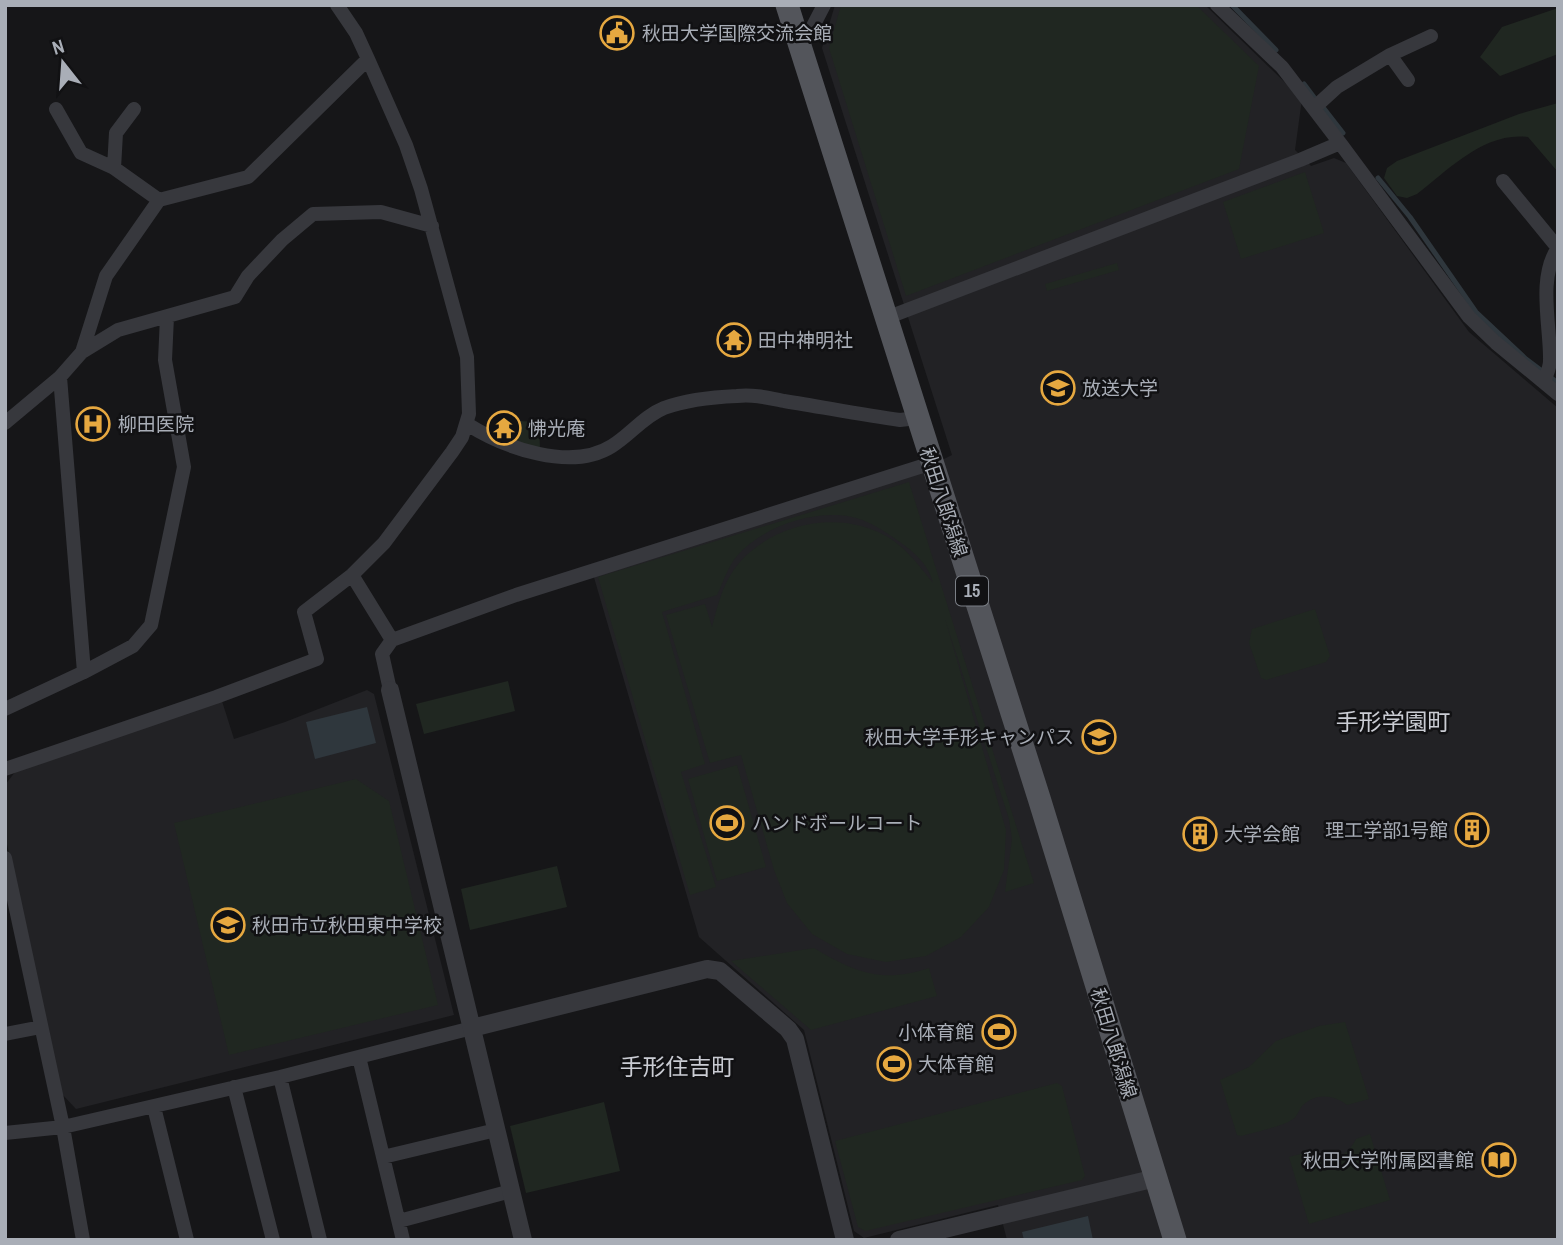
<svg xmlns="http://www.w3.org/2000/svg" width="1563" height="1245" font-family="'Archivo Narrow','Noto Sans JP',sans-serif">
  <rect width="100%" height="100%" fill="#161618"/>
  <path fill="#222225" d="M835,5H1205L1302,99L1295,150L1311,166L1334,158L1346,163L1469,332L1558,408V1240H1007L998,1205L864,1238L854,1231L804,1030L699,937L593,574L910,476L952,455L822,48Z
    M367,690L374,694L454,1015L76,1109L61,1093L5,835V785L15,772L222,701L234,739L285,722Z"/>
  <path fill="#202721" d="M841,5H1196L1259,66L1239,169L906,296L829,48Z
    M1558,8V54L1500,76L1480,57L1502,27Z
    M1558,103V172L1528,137C1485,131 1448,170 1417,194L1407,198L1397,196L1384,178L1387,168L1397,161L1519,114Z
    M1305,172L1324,233L1241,259L1223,202Z
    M1117,263L1119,270L1047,291L1045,284Z
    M519,421L539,422L540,448L517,443Z
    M909,482L1034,883L1005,892L1012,839L1009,819L945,619L1006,830L1004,870L989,907L961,937L926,956L886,962L847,954L812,934L787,903L774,870L741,755L710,763L666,615L705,604L712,627C718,604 723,582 739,563C772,525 832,511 878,532C903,543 917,563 933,583C929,565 914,552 900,542C886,532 868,520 852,517C814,509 762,527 737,556C728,566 723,583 717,595L662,612L705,764L681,772L716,887L690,895L598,577Z
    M1315,609L1330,656L1326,662L1266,680L1261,678L1249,643L1252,629Z
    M508,681L515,711L424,734L416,704Z
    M737,765L766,867L717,881L688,779Z
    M356,779L389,801L438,1005L229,1055L174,823Z
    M557,866L567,907L470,930L461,889Z
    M814,948C854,972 882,984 929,968L937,996L811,1030L731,961Z
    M1345,1022L1369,1099L1347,1105C1333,1094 1315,1093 1302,1106C1299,1110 1297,1117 1293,1119C1284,1126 1253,1133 1241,1136L1237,1135L1220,1080L1249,1067L1276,1041L1319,1026Z
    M1057,1083L1062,1086L1085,1176L1082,1180L865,1231L858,1227L835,1141Z
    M604,1102L620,1171L526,1193L510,1126Z
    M1370,1134L1390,1200L1309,1224L1289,1157L1304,1153C1324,1165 1345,1161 1356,1139Z"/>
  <path fill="#2f373d" d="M367,707L376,743L315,759L306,722Z
    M1088,1216L1093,1240H1024L1022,1232Z"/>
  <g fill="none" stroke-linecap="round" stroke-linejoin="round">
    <path stroke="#2f373d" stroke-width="5" d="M1232,5L1276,50
      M1304,84L1316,100
      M1322,106L1343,133
      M1378,178L1410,217L1476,312L1526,359L1558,383"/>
    <path stroke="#37383d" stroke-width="14" d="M1217,5L1282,67L1340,143
      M798,42L811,30L824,5
      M1390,55L1431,36
      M1314,108L1337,87L1390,55L1408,80
      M56,109L81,153L114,168
      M134,109L116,133L114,168L159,200
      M1503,181L1558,248C1537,278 1551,328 1550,361C1550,368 1546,375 1544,382
      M886,318L1300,160L1340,143L1469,317L1496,343L1558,394
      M82,352L118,330L235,297L248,276L282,240L313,214L381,212L432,226
      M5,423L60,377L82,352L106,276L159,200L248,177L368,59
      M467,424C505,448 571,472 612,446C630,435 644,416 664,408C686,400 714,397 737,396C753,394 769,398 784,401C823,407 861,415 900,420L917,418
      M352,575L392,640
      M84,672L133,646L151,625L184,467L165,360L167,317
      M390,690L382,654L392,640L516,595L932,463
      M5,709L84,672L60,377
      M5,769L216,697L317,659L304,612L352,575L384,543L452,452L462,437L469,414L467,357L421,189L406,145L368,59L356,33L337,5
      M5,858L63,1127L83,1240
      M5,1034L41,1027
      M359,1057L403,1240
      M280,1077L320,1240
      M234,1087L273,1240
      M154,1107L187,1240
      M5,1133L63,1127L280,1077L472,1028
      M383,1157L496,1130
      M399,1221L511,1191"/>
    <path stroke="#37383d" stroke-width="18" d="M390,690L523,1240
      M472,1028L707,969L720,971L788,1029L795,1039L845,1240
      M899,1240L1156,1178"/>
    <path stroke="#53555b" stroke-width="23" d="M787,5L1039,798L1175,1240"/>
  </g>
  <defs>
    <symbol id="civic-ring" viewBox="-11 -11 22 22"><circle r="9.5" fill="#111113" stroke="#e6a840" stroke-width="1.5"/><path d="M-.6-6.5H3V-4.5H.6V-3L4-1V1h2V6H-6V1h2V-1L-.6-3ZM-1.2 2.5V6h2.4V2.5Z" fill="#e6a840"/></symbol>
    <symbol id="temple-ring" viewBox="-11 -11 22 22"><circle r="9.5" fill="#111113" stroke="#e6a840" stroke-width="1.5"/><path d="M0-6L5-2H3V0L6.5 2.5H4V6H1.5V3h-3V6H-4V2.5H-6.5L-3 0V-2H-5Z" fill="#e6a840"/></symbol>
    <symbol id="school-ring" viewBox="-11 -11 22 22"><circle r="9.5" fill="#111113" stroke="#e6a840" stroke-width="1.5"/><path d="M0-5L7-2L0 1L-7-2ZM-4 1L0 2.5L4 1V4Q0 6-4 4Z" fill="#e6a840"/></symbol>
    <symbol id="hospital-ring" viewBox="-11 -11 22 22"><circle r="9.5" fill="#111113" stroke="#e6a840" stroke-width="1.5"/><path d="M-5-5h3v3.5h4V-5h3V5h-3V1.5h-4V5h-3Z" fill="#e6a840"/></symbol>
    <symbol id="university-ring" viewBox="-11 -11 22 22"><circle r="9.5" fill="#111113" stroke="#e6a840" stroke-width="1.5"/><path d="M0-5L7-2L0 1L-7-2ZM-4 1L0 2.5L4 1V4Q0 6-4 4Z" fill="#e6a840"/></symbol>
    <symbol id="stadium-ring" viewBox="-11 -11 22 22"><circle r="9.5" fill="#111113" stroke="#e6a840" stroke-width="1.5"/><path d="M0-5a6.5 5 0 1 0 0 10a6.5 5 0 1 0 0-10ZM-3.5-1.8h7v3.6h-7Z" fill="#e6a840"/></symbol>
    <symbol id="building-ring" viewBox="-11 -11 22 22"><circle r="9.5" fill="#111113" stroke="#e6a840" stroke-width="1.5"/><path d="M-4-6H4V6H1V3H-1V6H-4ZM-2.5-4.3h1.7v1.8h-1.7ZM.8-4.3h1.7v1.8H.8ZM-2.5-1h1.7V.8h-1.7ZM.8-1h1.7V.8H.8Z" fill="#e6a840"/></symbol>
    <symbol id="library-ring" viewBox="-11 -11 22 22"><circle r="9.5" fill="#111113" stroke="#e6a840" stroke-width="1.5"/><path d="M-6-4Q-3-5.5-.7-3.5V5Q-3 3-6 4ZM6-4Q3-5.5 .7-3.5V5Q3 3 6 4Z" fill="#e6a840"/></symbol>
  </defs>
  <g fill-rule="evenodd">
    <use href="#civic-ring" x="598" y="14" width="38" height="38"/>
    <use href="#temple-ring" x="715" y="321" width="38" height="38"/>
    <use href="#school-ring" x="1039" y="369" width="38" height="38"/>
    <use href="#hospital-ring" x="74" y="405" width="38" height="38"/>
    <use href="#temple-ring" x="485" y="409" width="38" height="38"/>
    <use href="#university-ring" x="1080" y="718" width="38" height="38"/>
    <use href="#stadium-ring" x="708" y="804" width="38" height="38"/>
    <use href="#building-ring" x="1453" y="811" width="38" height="38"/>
    <use href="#building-ring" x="1181" y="815" width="38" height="38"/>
    <use href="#school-ring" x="209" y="906" width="38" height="38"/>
    <use href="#stadium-ring" x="980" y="1013" width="38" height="38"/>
    <use href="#stadium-ring" x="875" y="1045" width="38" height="38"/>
    <use href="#library-ring" x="1480" y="1141" width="38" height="38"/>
  </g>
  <g text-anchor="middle" stroke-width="5" stroke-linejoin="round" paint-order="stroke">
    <rect fill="#111113" stroke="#7b7f86" stroke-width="2" x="956" y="576.5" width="32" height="29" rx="5"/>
    <g font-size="18" font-weight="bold" fill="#a9aeb7">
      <text x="972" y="597">15</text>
    </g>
    <g font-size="19" fill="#a9aeb7" stroke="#111113" text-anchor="start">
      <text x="642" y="40">秋田大学国際交流会館</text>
      <text x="758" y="347">田中神明社</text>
      <text x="1082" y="395">放送大学</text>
      <text x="118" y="431">柳田医院</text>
      <text x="528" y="435">怫光庵</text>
      <text x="1074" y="744" text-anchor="end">秋田大学手形キャンパス</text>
      <text x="752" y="830">ハンドボールコート</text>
      <text x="1448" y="837" text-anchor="end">理工学部1号館</text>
      <text x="1224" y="841">大学会館</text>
      <text x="252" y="932">秋田市立秋田東中学校</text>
      <text x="974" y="1039" text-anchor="end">小体育館</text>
      <text x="918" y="1071">大体育館</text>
      <text x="1474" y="1167" text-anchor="end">秋田大学附属図書館</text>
    </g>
    <g font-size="19" fill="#a9aeb7" stroke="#111113">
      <text transform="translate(944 502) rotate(72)" y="7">秋田八郎潟線</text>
      <text transform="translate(1114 1043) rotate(73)" y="7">秋田八郎潟線</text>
    </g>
    <g font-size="23" fill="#caccd3" stroke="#111113">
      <text x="1393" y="730">手形学園町</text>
      <text x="677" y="1075">手形住吉町</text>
    </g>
  </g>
  <rect width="1563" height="1245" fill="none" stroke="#a9aeb7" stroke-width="14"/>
  <g transform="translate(63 63) rotate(343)" stroke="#111113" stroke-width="5" paint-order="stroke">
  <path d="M0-5L12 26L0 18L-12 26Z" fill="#a9aeb7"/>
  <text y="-10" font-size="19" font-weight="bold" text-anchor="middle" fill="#a9aeb7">N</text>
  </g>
</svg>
